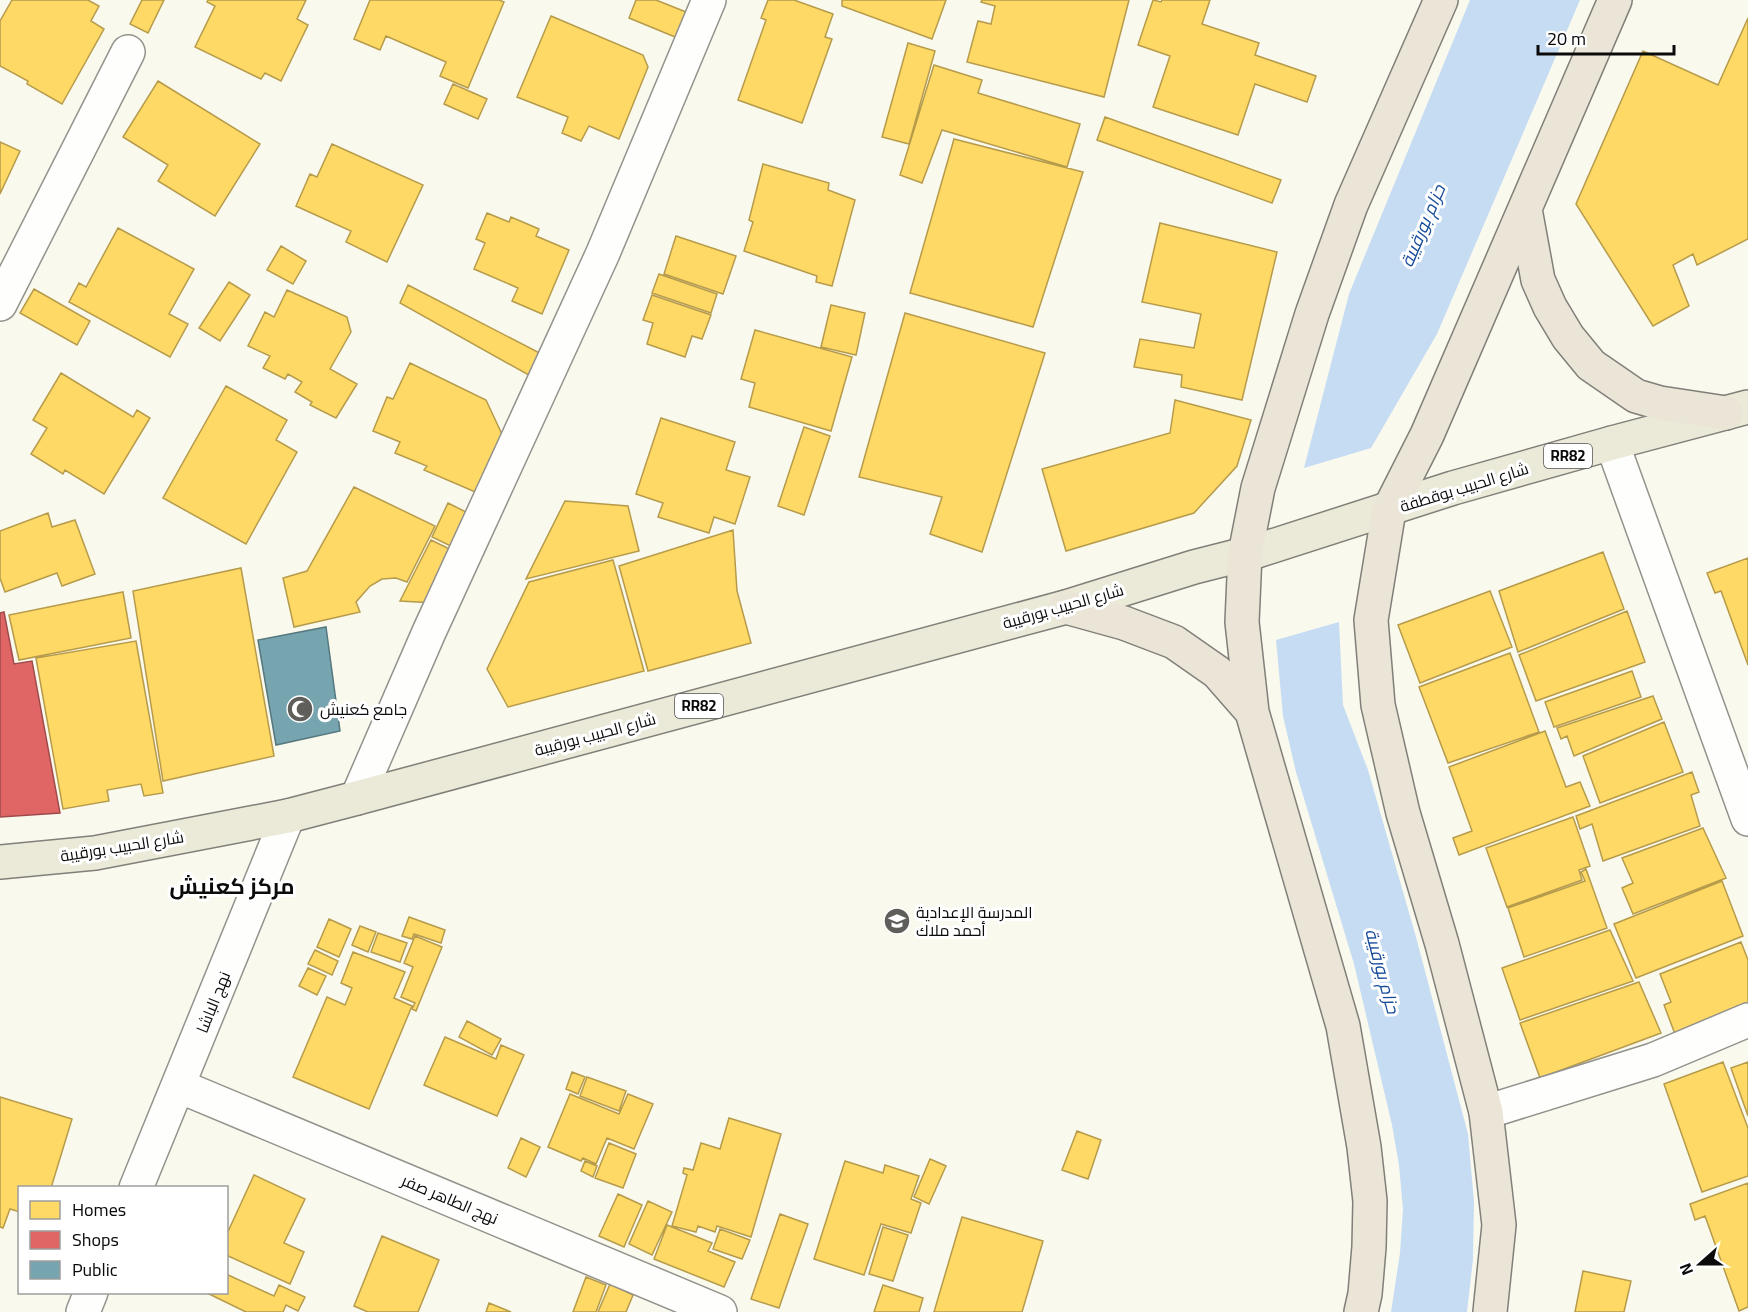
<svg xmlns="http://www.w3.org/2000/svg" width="1748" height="1312" font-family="Georgia,Cairo,serif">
  <rect width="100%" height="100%" fill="#faf9ed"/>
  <path fill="#c5dcf3" d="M1470,0H1580L1437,334L1371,448L1304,468L1349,294Z
    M1339,622L1343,705L1368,770L1416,937L1468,1134L1474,1202L1473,1259L1467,1312H1391L1400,1253L1403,1209L1399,1165L1392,1125L1354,964L1296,772L1283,716L1276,640Z"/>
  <path fill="#ffd966" stroke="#b69b4b" stroke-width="1.5" d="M12,0H88L99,6L91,21L104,29L62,104L27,84L28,81L0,66V21Z
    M142,0H164L148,33L130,24Z
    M208,0H306L297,19L308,25L281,81L265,73L261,79L195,47L215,6L207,2Z
    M370,0H499L504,2L468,88L440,76L446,62L386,36L380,50L354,39Z
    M636,0H656L691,14L680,39L629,18Z
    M768,0H794L833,14L825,37L832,39L802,123L738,100L766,20L761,18Z
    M842,0H946L932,39L842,6Z
    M982,0H1129L1104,97L967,62L978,21L991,24L995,6L981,2Z
    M1153,0L1161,2L1162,0H1210L1202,24L1259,43L1255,55L1316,76L1307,102L1255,84L1238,135L1153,107L1170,56L1138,45Z
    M551,16L643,55L648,67L619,139L589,126L581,141L562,133L568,117L517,97Z
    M1748,18V239L1697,265L1693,254L1673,265L1689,306L1653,326L1576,204L1643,51L1718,85Z
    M908,43L935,51L909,144L882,137Z
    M934,65L982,80L978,93L1080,124L1067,167L942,130L922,183L900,175Z
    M158,81L260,144L215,216L158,181L168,165L123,137Z
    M453,84L487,99L478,119L444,104Z
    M1105,117L1281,180L1272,203L1097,140Z
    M954,139L1083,172L1033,327L910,293Z
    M0,142L20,151L0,194Z
    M332,144L423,185L387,262L346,242L351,231L296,206L310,174L317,177Z
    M763,164L829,183L828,190L855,200L832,286L816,282L817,276L744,251L753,222L749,220Z
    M487,213L509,222L511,217L539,229L536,236L569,250L542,314L512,301L518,288L474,269L485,243L476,239Z
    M1160,223L1277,252L1242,400L1181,387L1182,375L1134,367L1140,339L1194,348L1201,314L1142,302Z
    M118,228L194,269L169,314L188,324L170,357L69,302L79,283L86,287Z
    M676,236L736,256L723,294L664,274Z
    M281,246L306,261L293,284L267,270Z
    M659,274L717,294L711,313L652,293Z
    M229,282L250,295L220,341L199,328Z
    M408,285L555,361L543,383L400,303Z
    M34,289L90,321L77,345L20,313Z
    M287,290L347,317L351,332L330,369L357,384L336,418L310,405L312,402L295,392L302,382L288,374L285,379L263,368L270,356L248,346L265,312L274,317Z
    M652,295L711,315L702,339L692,336L685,357L647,344L653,323L643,320Z
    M831,305L865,313L856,355L821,347Z
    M905,313L1045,353L982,552L930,534L942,497L859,477Z
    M755,330L852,357L831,431L749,407L755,383L741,379Z
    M410,363L486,400L507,445L480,494L424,470L427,466L395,453L400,442L373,431L387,397L393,399Z
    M61,373L133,417L137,410L150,418L104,494L65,470L63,474L31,454L47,428L33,420Z
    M226,386L287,420L276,440L297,452L246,544L163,498Z
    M1175,400L1251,420L1237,466L1194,513L1066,551L1042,469L1170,433Z
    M661,418L735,442L726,470L750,477L735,524L714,517L709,533L658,517L663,503L636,494Z
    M804,427L830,436L804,515L778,506Z
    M354,487L435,526L407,582L396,578L382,579L370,586L356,602L360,612L294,627L283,578L307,571Z
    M565,501L628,506L639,551L526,579Z
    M448,503L480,519L463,552L432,537Z
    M48,513L52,527L75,520L95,574L62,586L57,573L5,592L0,578V531Z
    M733,530L737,591L751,643L648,671L619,566Z
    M431,540L462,555L435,603L400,601Z
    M1603,552L1624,609L1518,652L1499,591Z
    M1748,558V665L1721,591L1715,593L1707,573Z
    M613,560L644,671L508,707L487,669L529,582Z
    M241,568L274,756L163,781L133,591Z
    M1490,591L1512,647L1420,683L1398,625Z
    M123,592L131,638L19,660L9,615Z
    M1627,611L1645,662L1536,701L1519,655Z
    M136,641L163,793L144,796L141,784L107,790L109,801L63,809L36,658Z
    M1510,653L1539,732L1448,763L1419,687Z
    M1632,671L1641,697L1554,727L1545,702Z
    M1653,696L1662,719L1574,756L1567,736L1561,739L1557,728Z
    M1664,722L1683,772L1600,803L1583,756Z
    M1545,731L1566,787L1580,782L1590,806L1459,855L1453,838L1472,831L1449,767Z
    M1692,772L1699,792L1691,795L1700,826L1603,861L1592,824L1580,829L1576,816Z
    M1573,817L1590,866L1579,870L1582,880L1507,907L1486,848Z
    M1703,828L1726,878L1633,914L1622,888L1633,883L1622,858Z
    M1586,869L1607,928L1524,957L1508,908L1585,881L1581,872Z
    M1722,881L1743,936L1636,978L1614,924Z
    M409,917L445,930L441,943L414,934L412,939L402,936Z
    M329,919L351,929L339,957L317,947Z
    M360,926L376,932L368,952L352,945Z
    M1610,930L1633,981L1520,1020L1502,968Z
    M378,933L407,943L400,962L371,952Z
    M415,936L442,947L416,1011L412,1009L415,1003L401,997L413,967L404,963Z
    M1741,942L1748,960V1005L1675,1034L1664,1005L1671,1002L1660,974Z
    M315,950L338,961L332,975L308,964Z
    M353,952L405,972L394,998L412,1006L369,1109L293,1077L327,997L345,1005L352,988L341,983Z
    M308,968L326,976L317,995L299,986Z
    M1639,982L1661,1033L1540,1078L1520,1023Z
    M467,1021L501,1039L492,1055L459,1037Z
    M445,1037L496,1059L501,1045L524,1055L497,1116L424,1085Z
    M1723,1062L1748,1128V1176L1702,1192L1664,1084Z
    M1748,1062V1116L1731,1068Z
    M572,1072L585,1077L578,1094L566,1089Z
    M587,1077L626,1091L619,1111L580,1096Z
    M570,1094L619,1114L628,1094L653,1104L634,1149L607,1138L596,1164L583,1158L581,1161L548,1147Z
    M0,1097L72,1119L51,1188H20V1212L10,1209L3,1228L0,1227Z
    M729,1118L781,1134L751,1237L717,1226L715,1232L698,1226L696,1232L672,1226L687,1175L683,1173L684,1168L693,1170L701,1143L720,1149Z
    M1077,1131L1101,1140L1088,1179L1062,1170Z
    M521,1138L540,1147L526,1177L508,1168Z
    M609,1143L636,1154L623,1188L595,1178Z
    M930,1159L946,1166L929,1204L914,1197Z
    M585,1161L597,1166L593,1177L581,1171Z
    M845,1161L883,1173L885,1165L919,1176L911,1199L921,1203L911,1233L881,1224L864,1275L814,1259Z
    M254,1175L305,1199L284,1243L304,1252L290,1284L226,1255V1236Z
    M1748,1183V1307L1739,1311L1705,1216L1695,1220L1690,1204Z
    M618,1194L642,1205L624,1247L599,1236Z
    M648,1201L672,1212L652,1255L629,1244Z
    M780,1214L808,1224L779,1308L751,1299Z
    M962,1217L1043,1241L1022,1312H934Z
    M667,1225L712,1243L708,1251L735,1262L724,1287L654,1259Z
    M883,1227L908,1235L893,1281L869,1274Z
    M720,1229L750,1240L742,1259L713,1249Z
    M382,1236L439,1260L418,1312H368L354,1306Z
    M1583,1271L1631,1281L1624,1312H1575Z
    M226,1274L274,1296L279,1285L305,1297L298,1311L286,1305L283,1312H246L205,1292H226Z
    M586,1277L606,1285L596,1312H573Z
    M610,1284L633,1295L626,1312H598Z
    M883,1285L923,1298L919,1312H874Z
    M489,1303L511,1312H486Z"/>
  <path fill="#e06666" stroke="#a04b4b" stroke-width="1.5" d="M4,612L14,664L32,661L60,813L0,817V613Z"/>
  <path fill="#76a5af" stroke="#56777e" stroke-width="1.5" d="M326,627L340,731L276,745L258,640Z"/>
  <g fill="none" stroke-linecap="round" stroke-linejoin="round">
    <defs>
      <path id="minor" d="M0,304L128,52
        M1612,443L1748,819
        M357,798L429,632L603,253L709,0
        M179,1086L720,1312
        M1486,1112L1653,1060L1748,1020
        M136,1188L288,816
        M83,1312L91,1292"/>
      <path id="primary" d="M0,862L95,853L288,816L357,798L1066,607L1194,567L1257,551L1453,488L1612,443L1748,407"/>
      <path id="trunk" d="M1525,209L1538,280L1550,307L1568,337L1591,365L1636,396L1660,403L1726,413
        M1066,607L1124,623L1174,642L1217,672L1252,712
        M1361,1312L1365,1294L1369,1247L1370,1201L1364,1147L1343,1026L1252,712L1242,622L1245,554L1258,488L1312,314L1351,205L1441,0
        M1490,1312L1499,1225L1486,1112L1442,944L1403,813L1378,705L1371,620L1389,510L1427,435L1615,0"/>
    </defs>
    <use href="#minor" stroke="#93928d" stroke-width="36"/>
    <use href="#primary" stroke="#807f7a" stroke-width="36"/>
    <use href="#trunk" stroke="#807f7a" stroke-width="36"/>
    <use href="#minor" stroke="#fefefc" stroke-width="33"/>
    <use href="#primary" stroke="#ebe9d7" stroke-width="33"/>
    <use href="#trunk" stroke="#eae5d6" stroke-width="33"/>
  </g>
  <defs>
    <symbol id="mosque-disc" viewBox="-11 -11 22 22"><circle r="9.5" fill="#5f5e5a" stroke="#fff"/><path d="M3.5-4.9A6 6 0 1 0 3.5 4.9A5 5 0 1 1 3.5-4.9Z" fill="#fff"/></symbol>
    <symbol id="school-disc" viewBox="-11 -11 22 22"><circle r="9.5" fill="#5f5e5a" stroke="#fff"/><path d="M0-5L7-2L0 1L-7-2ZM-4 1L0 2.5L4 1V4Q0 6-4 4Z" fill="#fff"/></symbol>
  </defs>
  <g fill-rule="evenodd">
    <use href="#mosque-disc" x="285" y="694" width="30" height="30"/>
    <use href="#school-disc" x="882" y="906" width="30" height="30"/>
  </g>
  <g text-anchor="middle" stroke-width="6" stroke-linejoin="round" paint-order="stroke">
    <g fill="#fff" stroke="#545454" stroke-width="1.5">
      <rect x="1544" y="444" width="48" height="24" rx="4.5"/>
      <rect x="675" y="694" width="48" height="24" rx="4.5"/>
    </g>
    <g font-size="15" font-weight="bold" fill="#0b0b0b">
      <text x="1568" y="461">RR82</text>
      <text x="699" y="711">RR82</text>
    </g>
    <g font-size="16" fill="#0b0b0b" stroke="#fff">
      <text transform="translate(1464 487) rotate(-17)" y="6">شارع الحبيب بوقطفة</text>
      <text transform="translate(1063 606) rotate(-16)" y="6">شارع الحبيب بورقيبة</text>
      <text transform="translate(595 734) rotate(-15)" y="6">شارع الحبيب بورقيبة</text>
      <text transform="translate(122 846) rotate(-9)" y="6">شارع الحبيب بورقيبة</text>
      <text transform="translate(213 1002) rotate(-68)" y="6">نهج الباشا</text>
      <text transform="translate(450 1199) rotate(23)" y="6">نهج الطاهر صفر</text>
    </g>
    <g font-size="16" fill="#0b0b0b" stroke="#fff" text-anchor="start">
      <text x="320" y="715">جامع كعنيش</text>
      <text x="916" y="918">المدرسة الإعدادية<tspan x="916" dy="18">أحمد ملاك</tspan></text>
    </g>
    <g font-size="18" font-style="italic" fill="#164b9a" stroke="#fff">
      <text transform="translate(1423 226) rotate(-67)" y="6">حزام بورقيبة</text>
      <text transform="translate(1382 971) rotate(75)" y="6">حزام بورقيبة</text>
    </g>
    <g font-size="22" font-weight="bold" fill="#0b0b0b" stroke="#fff">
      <text x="232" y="894">مركز كعنيش</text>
    </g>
  </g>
  <rect x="18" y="1186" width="210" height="108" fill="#ffffff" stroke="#9d9d9d" stroke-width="1.5"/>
  <rect x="30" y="1201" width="30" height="18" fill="#ffd966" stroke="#9d9d9d" stroke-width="1.5"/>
  <text x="72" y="1216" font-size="18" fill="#0b0b0b">Homes</text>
  <rect x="30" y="1231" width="30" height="18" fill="#e06666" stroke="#9d9d9d" stroke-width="1.5"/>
  <text x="72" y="1246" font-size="18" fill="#0b0b0b">Shops</text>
  <rect x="30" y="1261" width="30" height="18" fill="#76a5af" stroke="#9d9d9d" stroke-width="1.5"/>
  <text x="72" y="1276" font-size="18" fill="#0b0b0b">Public</text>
  <g transform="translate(1700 1264) rotate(249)" stroke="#ffffff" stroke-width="4.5" paint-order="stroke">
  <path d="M0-4.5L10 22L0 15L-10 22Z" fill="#0b0b0b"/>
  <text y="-9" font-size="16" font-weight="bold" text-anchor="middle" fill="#0b0b0b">N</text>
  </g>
  <path d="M1538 45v9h136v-9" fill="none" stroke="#0b0b0b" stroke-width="3"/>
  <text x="1547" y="45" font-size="18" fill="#0b0b0b" stroke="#ffffff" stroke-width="4.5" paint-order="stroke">20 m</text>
</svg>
